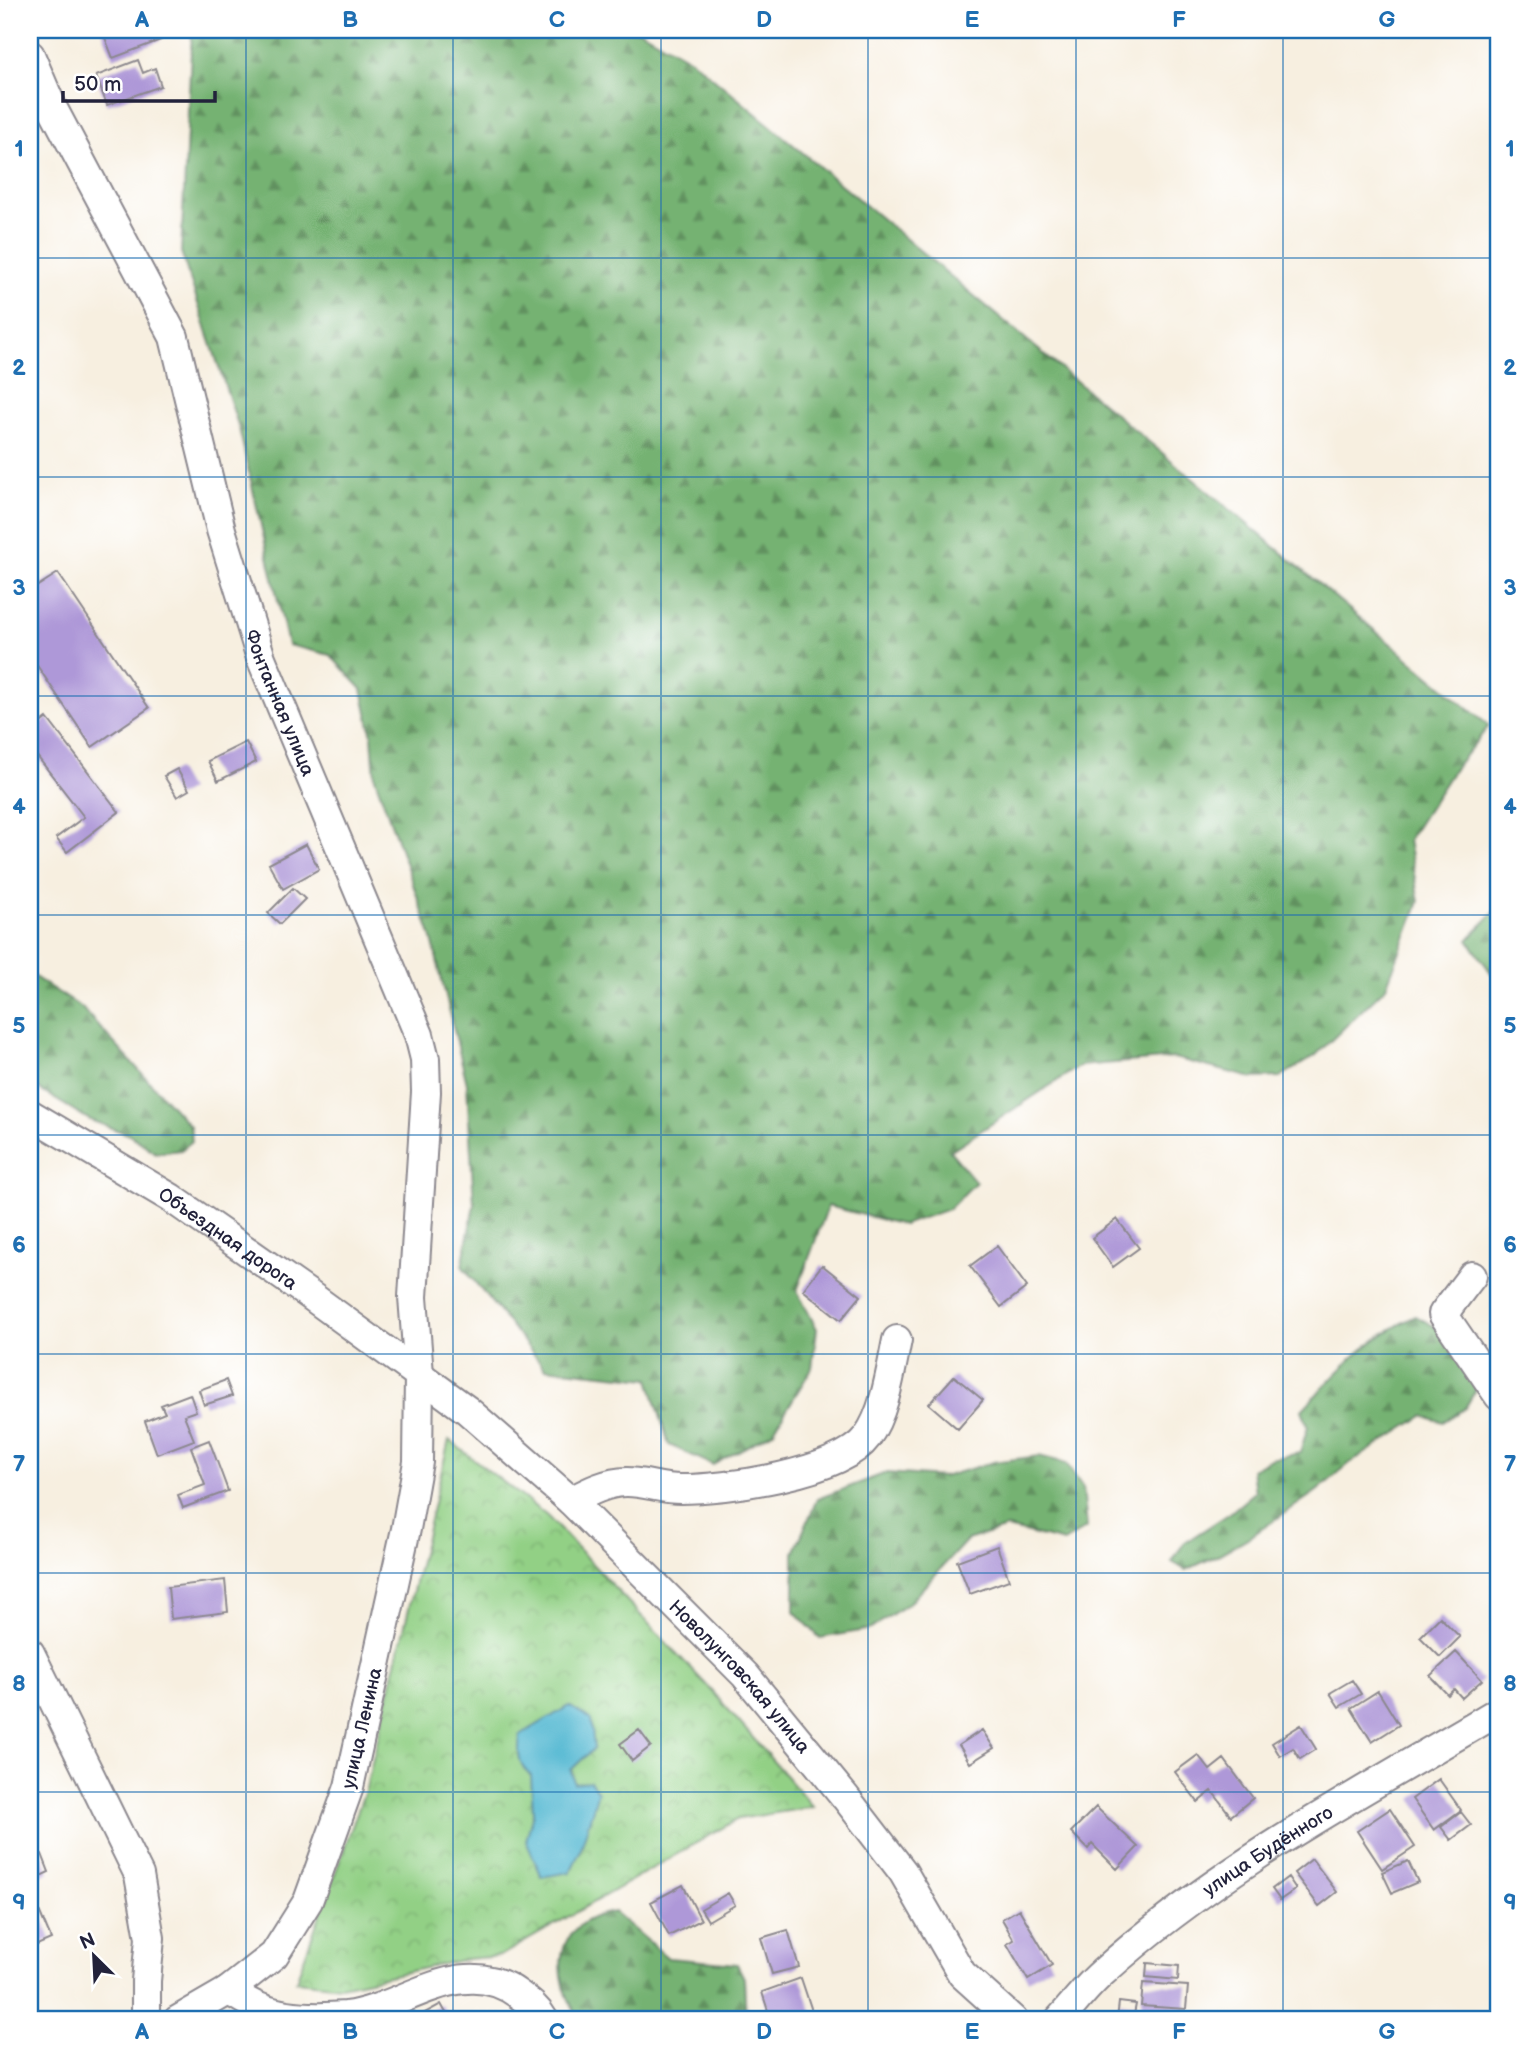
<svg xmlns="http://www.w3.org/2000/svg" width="1529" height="2050" font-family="'Balsamiq Sans',sans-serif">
  <defs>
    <pattern id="forest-firs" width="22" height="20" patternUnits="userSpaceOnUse" patternTransform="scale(1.75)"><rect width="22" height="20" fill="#75b272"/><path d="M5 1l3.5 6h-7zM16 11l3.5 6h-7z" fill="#60905f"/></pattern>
    <pattern id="park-crowns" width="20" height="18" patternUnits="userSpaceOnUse" patternTransform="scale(1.75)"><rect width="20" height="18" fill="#92d085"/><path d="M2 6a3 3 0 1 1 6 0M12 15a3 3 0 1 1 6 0" fill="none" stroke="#7eb274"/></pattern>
  </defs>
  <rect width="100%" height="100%" fill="#fff"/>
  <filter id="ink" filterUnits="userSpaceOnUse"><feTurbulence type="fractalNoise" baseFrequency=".0143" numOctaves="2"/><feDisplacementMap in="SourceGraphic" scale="14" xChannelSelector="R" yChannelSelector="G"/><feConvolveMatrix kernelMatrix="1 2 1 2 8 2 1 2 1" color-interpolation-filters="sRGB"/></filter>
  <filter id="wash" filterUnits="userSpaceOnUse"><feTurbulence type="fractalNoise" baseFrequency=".00686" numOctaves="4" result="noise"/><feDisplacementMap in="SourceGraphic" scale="28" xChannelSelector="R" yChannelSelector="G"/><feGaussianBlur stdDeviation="1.57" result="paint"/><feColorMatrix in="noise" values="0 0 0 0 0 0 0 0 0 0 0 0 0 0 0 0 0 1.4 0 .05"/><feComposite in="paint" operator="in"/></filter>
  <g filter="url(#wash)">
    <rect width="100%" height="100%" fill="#f7efe0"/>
    <path fill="url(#forest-firs)" stroke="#4c6a56" stroke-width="2" d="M192,30H639L693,61L1489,726L1454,769L1408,840L1419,902L1386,987L1315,1056L1280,1077L1252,1078L1174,1058L1080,1066L950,1151L976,1182L949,1209L903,1225L828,1206L797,1291L817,1329L812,1368L773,1432L713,1465L669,1445L649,1379L545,1368L462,1266L474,1205L467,1084L431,935L375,778L372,736L362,689L330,655L288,645L239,428L181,252Z
      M1499,906V984L1468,940Z
      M30,974L82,1008L190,1126L192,1141L181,1150L156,1153L130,1135L90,1120L30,1084Z
      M1416,1316L1439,1329L1472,1377L1476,1390L1465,1408L1443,1422L1423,1416L1350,1463L1317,1491L1253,1535L1216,1556L1186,1570L1172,1562L1184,1543L1230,1513L1255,1492L1252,1469L1271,1459L1300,1453L1308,1426L1302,1410C1338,1371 1367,1338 1416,1316Z
      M1039,1456L1066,1463L1083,1488L1087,1527L1064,1542L1007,1528L967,1540L911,1601L871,1629L820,1638L794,1611V1553L817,1499L886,1473L943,1477L993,1462Z
      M614,1912L668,1958L737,1964L744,1978L746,2020H580C550,1975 552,1921 614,1912Z"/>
    <path fill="url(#park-crowns)" stroke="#5a7960" stroke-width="2" d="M449,1440L547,1516L713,1692L813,1807L738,1819L500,1956L467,1959L341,1986L296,1981L366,1788Z"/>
    <path fill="#53b8d2" stroke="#3a6d86" stroke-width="2" d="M569,1706L591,1719L594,1748L571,1770L574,1783L590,1781L598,1792L580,1852L570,1872L542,1877L526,1841L533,1813L531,1776C517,1764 518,1752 520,1735Z"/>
    <g id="blocks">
      <path fill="#ae98d8" d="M102,30H157L161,40L113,58Z
        M138,60L143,73L155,68L161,86L107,105L96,76Z
        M58,573L149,708L92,747L30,655V591Z
        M47,718L119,812L67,852L56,838L84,817L30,747V731Z
        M246,742L256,762L218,781L208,761Z
        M177,769L189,790L177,797L164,776Z
        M306,844L319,869L283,889L269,864Z
        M293,888L305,899L280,924L268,913Z
        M1117,1219L1139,1248L1113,1267L1092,1238Z
        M997,1246L1027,1287L1001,1307L970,1266Z
        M822,1265L861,1296L841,1320L803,1290Z
        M954,1376L983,1400L958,1429L929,1404Z
        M226,1380L232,1396L204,1405L199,1390Z
        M190,1394L196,1411L184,1415L194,1440L157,1454L145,1421L165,1413L161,1405Z
        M209,1440L228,1491L183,1508L178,1495L205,1485L191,1447Z
        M997,1546L1009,1580L970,1594L957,1561Z
        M225,1580L228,1612L171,1619L168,1587Z
        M1440,1617L1460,1637L1440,1657L1420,1637Z
        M1456,1652L1482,1680L1462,1698L1454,1689L1448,1695L1430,1676Z
        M1352,1680L1361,1694L1339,1707L1330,1693Z
        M1378,1691L1399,1725L1372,1742L1351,1708Z
        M1301,1725L1316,1749L1300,1759L1293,1748L1280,1756L1272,1743Z
        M639,1730L651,1746L632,1761L620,1744Z
        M982,1730L994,1748L970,1763L959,1745Z
        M1198,1755L1210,1770L1224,1759L1253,1798L1231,1816L1212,1791L1198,1802L1175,1772Z
        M1439,1779L1461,1810L1434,1830L1412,1799Z
        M1096,1807L1138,1847L1117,1869L1092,1844L1088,1849L1071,1832Z
        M1390,1809L1415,1847L1382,1869L1357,1831Z
        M1461,1812L1471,1825L1451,1840L1441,1827Z
        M42,1854L49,1872L30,1881V1859Z
        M1312,1859L1337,1892L1319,1906L1294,1873Z
        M1408,1861L1418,1882L1392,1893L1382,1872Z
        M1288,1877L1296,1889L1280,1900L1272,1889Z
        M683,1885L701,1920L669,1936L651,1902Z
        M30,1889L51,1939L30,1948Z
        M728,1893L735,1905L708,1921L701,1909Z
        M1019,1909L1052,1965L1028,1980L1007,1944L1014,1940L1002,1919Z
        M788,1930L799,1967L772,1974L761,1938Z
        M1147,1963L1179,1966L1178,1980L1146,1977Z
        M801,1978L815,2020H771L762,1992Z
        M1143,1983L1188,1986L1186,2009L1141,2006Z
        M1119,2002L1136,2004L1133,2020H1117Z
        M441,2004L450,2020H412Z
        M1287,2014L1326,2019V2020H1286Z"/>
    </g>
  </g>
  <g filter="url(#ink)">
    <use href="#blocks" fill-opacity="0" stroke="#8c888e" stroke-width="2"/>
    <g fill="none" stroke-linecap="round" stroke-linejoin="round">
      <defs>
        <g id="minor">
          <path id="s1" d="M30,55L52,107L174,337L221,530L261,658L419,1035L425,1059L426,1092L413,1297L419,1374L418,1462L406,1529L349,1787L308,1901L274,1955L228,1991L178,2020"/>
          <path id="s2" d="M30,1114L171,1198L307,1293L467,1410L571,1501L745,1675L846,1798L903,1872L962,1974L1013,2020"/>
          <path d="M1472,1276L1443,1314L1499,1396"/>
          <path d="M571,1501C588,1492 607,1482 627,1482C644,1482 662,1489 680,1489C724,1489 840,1474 867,1437C885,1413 891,1369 897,1340"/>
          <path d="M30,1653L139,1875L150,1938L146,1981V2020"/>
          <path d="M228,1991C239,1996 250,2004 261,2008C285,2018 321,2018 346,2016C403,2009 462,1952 518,1994C529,2002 537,2008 544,2020"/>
          <path id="s3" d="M1059,2020C1073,2005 1086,1987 1102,1973C1220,1866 1363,1792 1499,1711"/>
        </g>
      </defs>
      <use href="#minor" stroke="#8c888e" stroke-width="32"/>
      <use href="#minor" stroke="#fff" stroke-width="28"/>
    </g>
  </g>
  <path fill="none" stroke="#1f6fb2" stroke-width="2" stroke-opacity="0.55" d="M246,30V2020M453,30V2020M661,30V2020M868,30V2020M1076,30V2020M1283,30V2020M30,258H1499M30,477H1499M30,696H1499M30,915H1499M30,1135H1499M30,1354H1499M30,1573H1499M30,1792H1499"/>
  <g text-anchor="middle" stroke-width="6" stroke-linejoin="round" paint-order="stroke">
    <g font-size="19" fill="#22223b" stroke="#fff">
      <text dy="7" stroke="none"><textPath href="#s1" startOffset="698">Фонтанная улица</textPath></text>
      <text dy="7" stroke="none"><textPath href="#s2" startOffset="234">Объездная дорога</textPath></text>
      <text dy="7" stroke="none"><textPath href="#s2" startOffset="910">Новолунговская улица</textPath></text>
      <text transform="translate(361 1728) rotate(-77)" y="7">улица Ленина</text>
      <text dy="7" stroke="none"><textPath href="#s3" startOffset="270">улица Будённого</textPath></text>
    </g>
  </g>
  <rect width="1529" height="2050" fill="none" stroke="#fff" stroke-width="77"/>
  <g transform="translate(94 1956) rotate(336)" stroke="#ffffff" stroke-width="5" paint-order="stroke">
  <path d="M0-5L12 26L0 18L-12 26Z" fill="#22223b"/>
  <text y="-10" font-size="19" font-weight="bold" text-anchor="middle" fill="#22223b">N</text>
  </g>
  <path d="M63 91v10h152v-10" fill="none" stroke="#22223b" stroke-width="3.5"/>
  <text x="74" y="91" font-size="21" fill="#22223b" stroke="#ffffff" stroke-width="5" paint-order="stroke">50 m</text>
  <rect x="38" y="38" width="1452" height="1973" fill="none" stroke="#1f6fb2" stroke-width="2.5"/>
  <g font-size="23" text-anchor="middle" font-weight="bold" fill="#1f6fb2">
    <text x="142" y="27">A</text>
    <text x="350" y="27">B</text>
    <text x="557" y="27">C</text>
    <text x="764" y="27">D</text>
    <text x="972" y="27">E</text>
    <text x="1179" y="27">F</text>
    <text x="1387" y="27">G</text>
    <text x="19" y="156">1</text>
    <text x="1510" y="156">1</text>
    <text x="19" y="375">2</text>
    <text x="1510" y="375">2</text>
    <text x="19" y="595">3</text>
    <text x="1510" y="595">3</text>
    <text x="19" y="814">4</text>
    <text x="1510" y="814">4</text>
    <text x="19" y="1033">5</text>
    <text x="1510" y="1033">5</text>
    <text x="19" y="1252">6</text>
    <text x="1510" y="1252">6</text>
    <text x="19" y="1471">7</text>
    <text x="1510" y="1471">7</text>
    <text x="19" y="1691">8</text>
    <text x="1510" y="1691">8</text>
    <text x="19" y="1910">9</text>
    <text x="1510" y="1910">9</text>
    <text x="142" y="2039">A</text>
    <text x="350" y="2039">B</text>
    <text x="557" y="2039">C</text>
    <text x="764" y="2039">D</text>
    <text x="972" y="2039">E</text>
    <text x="1179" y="2039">F</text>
    <text x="1387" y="2039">G</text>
  </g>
</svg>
